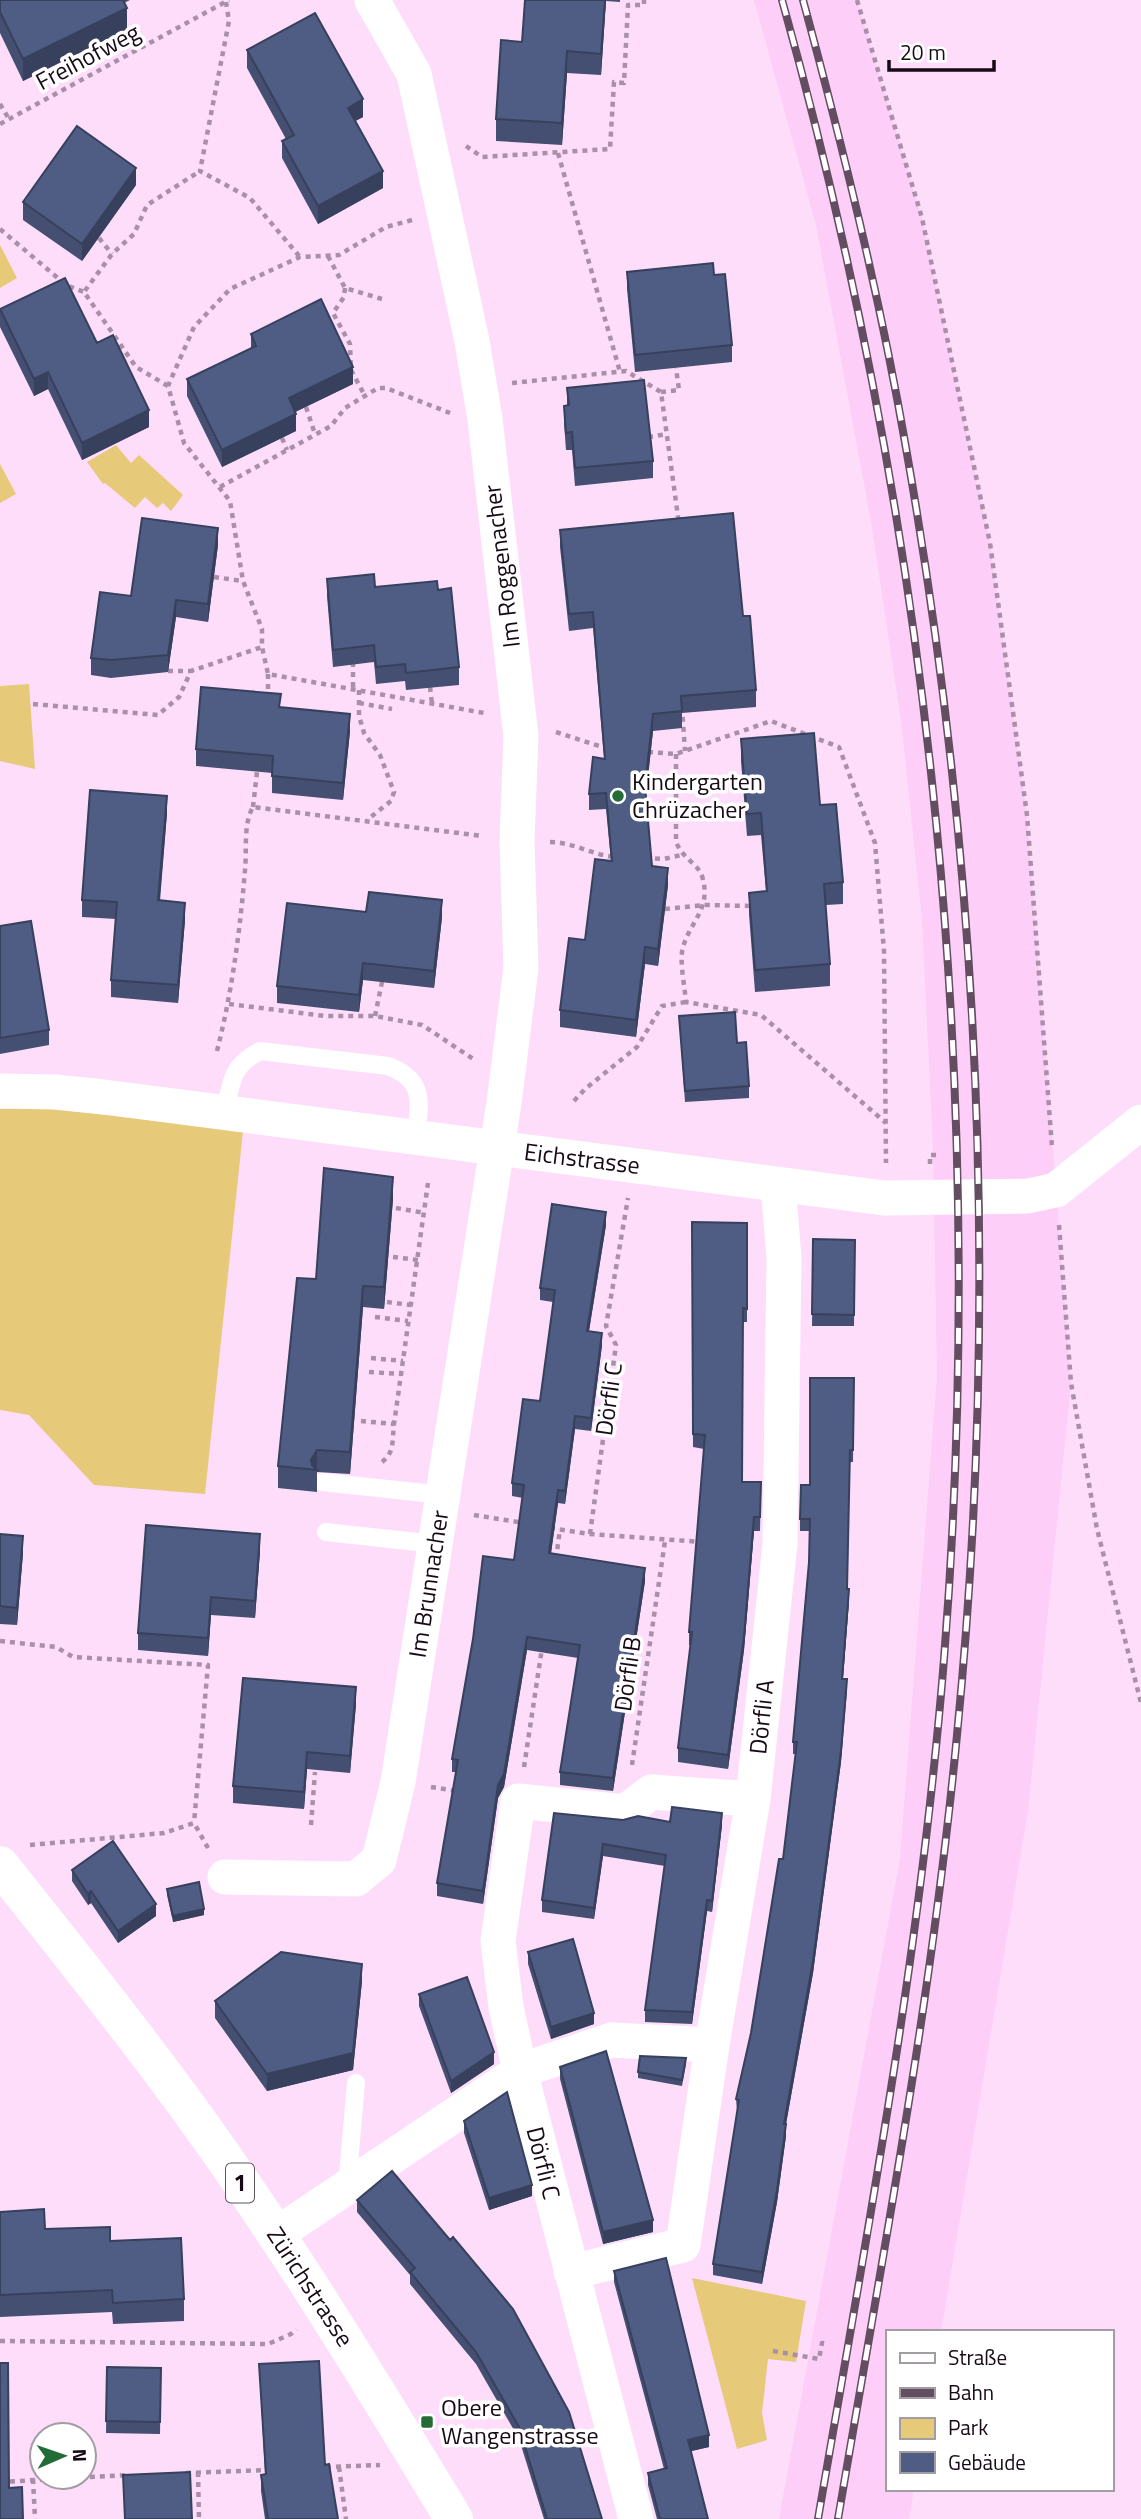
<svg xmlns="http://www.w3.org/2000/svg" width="1141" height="2519" font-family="'Titillium Web',sans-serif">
  <rect width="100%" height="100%" fill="#feddfb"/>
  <path fill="#fccef8" d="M754,0H857L922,218L990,543L1027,815L1071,1383L1028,1811L941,2332H887V2489H914L909,2519H779L900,1859L937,1376L933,1147L922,919L901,720L871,521L816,225Z"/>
  <path fill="#e7c97a" d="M0,245L17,278L0,288Z
    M116,445L131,463L139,455L183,495L171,511L163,503L157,508L145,497L135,508L105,483L103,484L87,462Z
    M0,464L16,494L0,503Z
    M29,684L35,769L0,761V686Z
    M38,1107L243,1131L205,1494L94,1485L29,1415L0,1410V1109Z
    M692,2278L806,2301L796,2362L768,2359L762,2413L767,2440L737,2449Z"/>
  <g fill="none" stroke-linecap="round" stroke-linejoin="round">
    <path stroke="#a98fa7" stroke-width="4.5" stroke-dasharray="5 5" stroke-linecap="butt" d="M857,0L922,218L990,543L1027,815L1052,1147
      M226,2L229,21L200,171L250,198L300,257
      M0,104L9,119
      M0,124L229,0
      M466,146L482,157L610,149L614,82L624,83L628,5H644V0
      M558,153L620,372
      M412,220L386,227L339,255L300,257L230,289L194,327L168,386L184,443L230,501L243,581L262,629V647L268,674L484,713
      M0,229L66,285L84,292
      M99,238L112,254
      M328,256L345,288L382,299
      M345,288L344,297L333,313L350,344L351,370L365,396
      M512,383L626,371L661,392L679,524
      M168,386L136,367L84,292L112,254L134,234L147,205L200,171
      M661,392L679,390L676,368
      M306,407L315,434
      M648,437L667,434
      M282,438L287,450
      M220,487L331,426L345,408L378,388H386L450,413
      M214,577L243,581
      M353,662V689
      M168,671H191
      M268,674V697
      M430,687L432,704
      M359,690V716L364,733L380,755L394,792L391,801L367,820
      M359,703L392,709
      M33,704L158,715L179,697L191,671L262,647
      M682,707L685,751
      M556,732L608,749
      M648,752L676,754L771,721L839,747L875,843L884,951L886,1163
      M676,754V842C683,859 698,864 702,876C712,908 691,920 683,947C679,960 685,988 686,1002L761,1015L886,1123
      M253,807L257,772
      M550,842C573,842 592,855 615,857
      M645,858L664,859L681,855
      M665,909L705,905L752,906
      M229,1004L325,1016H375L422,1025L475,1060
      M375,1016L382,982
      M217,1051C232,992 240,931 245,870C247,851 243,824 253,807L482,836
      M574,1101L585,1089L637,1047L662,1006L686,1002
      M930,1164V1155H938
      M396,1208L425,1213
      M1059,1225L1071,1383L1097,1529L1141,1703
      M393,1257L418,1260
      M387,1302L411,1305
      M375,1317L408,1321
      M371,1358L403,1361
      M369,1372L401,1374
      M361,1421L394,1424
      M382,1462C395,1452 392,1440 394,1424L428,1183
      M474,1515L524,1523
      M550,1528L590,1534L702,1542
      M590,1534L616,1345L606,1326L628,1198
      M556,1559L560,1529
      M0,1641L56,1647L73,1657L208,1665L194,1823
      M632,1765L665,1541
      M524,1767L542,1648
      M431,1787L457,1791
      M311,1825L315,1772
      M30,1845L164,1833L194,1823L208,1848
      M0,2341L268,2344L291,2334L296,2329
      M773,2351L819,2359L822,2343L826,2344
      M326,2467L380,2465
      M339,2467L346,2519
      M198,2472L199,2519
      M186,2473L268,2470
      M33,2479L35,2519
      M0,2482L128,2475"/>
    <path stroke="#fff" stroke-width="18" d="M225,1113C231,1082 231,1066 260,1051L388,1066C425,1080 420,1101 416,1136
      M322,1482L443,1495
      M326,1532L435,1544
      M347,2187L356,2083"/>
    <path stroke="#fff" stroke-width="35" d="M0,1091L55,1092L104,1097L884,1198L1028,1196L1056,1190L1141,1122
      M225,1877L356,1879L379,1860L398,1782L504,1103L521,968L517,841L521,736L485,419L472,341L414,74L372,0
      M277,2234L520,2071L611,2040L712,2045
      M571,2272L683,2245L712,2045L753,1799L780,1544L784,1258L778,1184
      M636,2519L520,2071L506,2007L498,1941L518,1801L625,1812L651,1792L753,1799"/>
    <path stroke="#fff" stroke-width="38" d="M0,1865C56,1936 113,2006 167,2079C272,2219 363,2369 454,2519"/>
    <defs>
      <path id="rail" d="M782,0C933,539 988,1101 944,1659C921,1948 867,2234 818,2519
        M803,0C843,148 880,297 906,448C981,873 999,1306 957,1735C932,1998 882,2259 838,2519"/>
    </defs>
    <use href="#rail" stroke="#624e60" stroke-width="8"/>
    <use href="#rail" stroke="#fff" stroke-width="5" stroke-dasharray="16" stroke-linecap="butt"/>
  </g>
  <path fill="#444f72" d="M0,0H130L124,3L127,29L23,81L0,33Z
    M525,0H620V2L606,1L601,75L567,73L562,145L496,141V119L522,42Z
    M247,50L363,117L355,121L383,188L318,224L282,158V141L286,139L247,68Z
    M136,185L82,261L23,220V202Z
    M627,272L714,275L732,345V362L635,372L627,289Z
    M0,309L97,343L149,427L82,460L48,389L34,396L0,327Z
    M251,334L353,384L295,412L296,431L222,467L187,396V379L251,348Z
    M567,388L653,461V478L575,486L572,450H566L564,423V406L567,405Z
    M560,530L743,616L756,690V707L682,713V728L653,731L646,796L652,866L668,885L658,966L645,964L636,1037L560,1027V1010L585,940L611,861L606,809L589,810V794L604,758L593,628L569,631L560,547Z
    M218,545L208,622L176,617L168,672L111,678L91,675V658L131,596Z
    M327,579L375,587L438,590L459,667V685L406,690L405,681L376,684L374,662L333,667L327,596Z
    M281,707L350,731L343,800L272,793V773L196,766V749Z
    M741,739L820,805L843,882V904L826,905L830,964V986L755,992L749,914V893L766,891L761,835L747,836L741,761Z
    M167,813L160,901L185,920L178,1003L111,997V980L116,919L82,917V900Z
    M366,912L442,917L434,988L363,980L359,1012L277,1003V986Z
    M0,926L49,1030V1045L0,1054Z
    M679,1016L737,1043L749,1086V1098L685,1102Z
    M393,1199L384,1309L363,1307L350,1474L317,1472V1492L278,1488V1466L316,1279Z
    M692,1222L747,1223V1322H743L742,1482H761L760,1531H754L744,1650L728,1769L678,1762V1748L691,1646L689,1645V1632L704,1449L693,1447Z
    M606,1225L589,1331L602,1345L591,1431L575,1429L565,1504L558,1503L551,1554L645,1581L613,1791L560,1785V1772L578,1658L527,1650L504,1787L498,1798L483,1904L437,1896V1883L456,1772H452V1759L514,1560L523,1498L512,1496V1483L540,1401L553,1302L540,1300V1288Z
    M813,1239L855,1240L854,1326H812Z
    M854,1378L853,1462H850L847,1589L849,1601L843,1679L847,1691L841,1762L813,1973L786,2124V2136L777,2202L762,2284L713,2275V2264L737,2111L736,2099L751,2033L783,1859L796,1754H793V1742L809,1562L810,1531H800V1519L810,1485Z
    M0,1534L23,1553L17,1625L0,1624Z
    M260,1551L255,1618L211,1615L208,1656L138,1650V1633Z
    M356,1704L350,1773L307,1769L304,1809L233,1803V1786Z
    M623,1820L722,1825L712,1912L707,1911L692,2024L645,2022V2010L665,1866L603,1856L594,1919L542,1912V1900Z
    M72,1870L156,1916L118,1943L91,1903L88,1905L72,1881Z
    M167,1889L204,1915L173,1922L167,1895Z
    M528,1952L594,2024L551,2039L528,1964Z
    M362,1981L353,2070L267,2091L215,2018V2001Z
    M419,1994L494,2064L451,2093L419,2006Z
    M686,2064L682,2086L638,2078V2072Z
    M560,2067L653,2232L603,2244L560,2079Z
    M464,2121L532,2196L489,2210L464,2133Z
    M392,2171L602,2519H544L519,2439L476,2364L410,2284V2275L357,2212V2200Z
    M0,2212L45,2229L110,2241L184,2299V2321L113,2324L112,2312L0,2317Z
    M614,2271L709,2447L690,2451L708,2519H657L648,2485V2473L664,2469L614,2282Z
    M259,2364L325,2465L338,2519H265L261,2491V2475L265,2474Z
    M107,2367L161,2368L160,2434L106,2433Z"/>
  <path fill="#37405c" d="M605,0H606L601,75V54Z
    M127,8V29L23,81V59Z
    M567,51V73L562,145V123Z
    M363,99V117L348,125V108Z
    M136,168V185L82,261V244Z
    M383,171V188L318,224V206Z
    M353,367V384L289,415V398Z
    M48,372V389L34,396V379Z
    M149,410V427L82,460V443Z
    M296,414V431L222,467V450Z
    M218,528V545L208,622V604Z
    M176,600V617L168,672V655Z
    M350,714V731L343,800V783Z
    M653,714V731L645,803V786Z
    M167,796V813L158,918V900Z
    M668,868V885L658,966V949Z
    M442,900V917L434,988V971Z
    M185,903V920L178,1003V985Z
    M645,947V964L636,1037V1020Z
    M363,963V980L359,1012V995Z
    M393,1177V1199L384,1309V1287Z
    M606,1212V1225L587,1343V1331Z
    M363,1286V1307L350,1474V1452Z
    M602,1333V1345L591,1431V1418Z
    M575,1416V1429L565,1504V1491Z
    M317,1450V1472V1470L311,1469V1460Z
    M558,1490V1503L549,1566V1553Z
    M754,1517V1531L744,1650L728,1769V1755Z
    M260,1534V1551L255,1618V1601Z
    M23,1536V1553L17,1625V1608Z
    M645,1568V1581L613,1791V1778Z
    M849,1589V1601L842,1690V1679Z
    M211,1597V1615L208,1656V1638Z
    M527,1637V1650L504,1787L498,1798L483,1904V1891L498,1785Z
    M847,1679L841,1762L813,1973L784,2135V2124Z
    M356,1687V1704L350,1773V1756Z
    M307,1752V1769L304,1809V1792Z
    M722,1813V1825L712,1912V1901Z
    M603,1844V1856L594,1919V1908Z
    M91,1891V1903L88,1905V1894Z
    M707,1900V1911L692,2024V2012Z
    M156,1904V1916L118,1943V1931Z
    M204,1909V1915L173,1922V1916Z
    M362,1964V1981L353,2070L267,2091V2074Z
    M594,2013V2024L551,2039V2027Z
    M494,2052V2064L451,2093V2081Z
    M786,2124V2136L777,2202L762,2284V2272Z
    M532,2185V2196L489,2210V2198Z
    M653,2220V2232L603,2244V2232Z
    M709,2435V2447L688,2452V2440Z"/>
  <path fill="#4f5c84" stroke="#37405c" stroke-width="2" d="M0,0H123L127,8L23,59L0,12Z
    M525,0H605L601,54L567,51L562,123L496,119L501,40L522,42Z
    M315,13L363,99L348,108L383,171L318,206L282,141L294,135L247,50Z
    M77,126L136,168L82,244L23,202Z
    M713,263L714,275L725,274L732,345L635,355L627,272Z
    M65,278L97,343L113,335L149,410L82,443L48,372L34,379L0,309Z
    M321,299L353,367L289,398L296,414L222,450L187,379L256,346L251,334Z
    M644,380L653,461L575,468L572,432L566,433L564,406L569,405L567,388Z
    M733,513L743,616H750L756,690L681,696L682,711L653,714L645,786L652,866L668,868L658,949L645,947L636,1020L560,1010L569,938L585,940L595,859L612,861L606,793L589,794L593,757L605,759L593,612L569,614L560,530Z
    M142,518L218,528L208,604L176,600L168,655L111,660L91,658L100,592L131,596Z
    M374,574L375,587L437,581L438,590L451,588L459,667L406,673L405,664L376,667L374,645L333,650L327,579Z
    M201,687L281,694L279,707L350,714L343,783L272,776L273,756L196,749Z
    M814,733L820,805L836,804L843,882L824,884L830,964L755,970L749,893L767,891L761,813L747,814L741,739Z
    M90,790L167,796L158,900L185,903L178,985L111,980L117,902L82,900Z
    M369,892L442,900L434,971L363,963L359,995L277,986L287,903L366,912Z
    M31,921L49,1030L0,1038V926Z
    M735,1012L737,1043L746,1042L749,1086L685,1091L679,1016Z
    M324,1168L393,1177L384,1287L363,1286L350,1452L317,1450L311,1460L312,1465L317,1470L278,1466L297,1278L316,1279Z
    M552,1204L606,1212L587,1331L602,1333L591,1418L575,1416L565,1491L558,1490L549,1553L645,1568L613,1778L560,1772L580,1645L527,1637L504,1774L498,1785L483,1891L437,1883L458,1760L452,1759L473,1639L483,1556L514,1560L524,1485L512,1483L523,1399L540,1401L555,1290L540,1288Z
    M692,1222L747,1223V1309L743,1308L742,1482H761L760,1517H754L744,1637L728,1755L678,1748L692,1632H689L705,1435L693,1434Z
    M813,1239L855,1240L854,1315L812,1314Z
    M810,1378H854L853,1450H850L847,1589H849L842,1679H847L841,1751L813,1961L784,2124H786L777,2190L762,2272L713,2264L739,2100L736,2099L751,2033L779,1859H783L797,1742H793L809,1562L810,1519H800L801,1485H810Z
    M146,1525L260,1534L255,1601L211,1597L208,1638L138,1633Z
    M0,1534L23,1536L17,1608L0,1606Z
    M243,1678L356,1687L350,1756L307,1752L304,1792L233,1786Z
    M672,1807L722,1813L712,1901L707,1900L692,2012L645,2010L666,1855L603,1844L594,1908L542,1900L554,1813L623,1820L638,1816L670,1822Z
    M113,1841L156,1904L118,1931L91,1891L88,1894L72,1870Z
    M199,1882L204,1909L173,1916L167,1889Z
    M573,1939L594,2013L551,2027L528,1952Z
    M281,1952L362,1964L353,2053L267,2074L215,2001Z
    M467,1977L494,2052L451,2081L419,1994Z
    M606,2051L653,2220L603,2232L560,2067Z
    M640,2056L686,2058L682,2080L638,2072Z
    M507,2092L532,2185L489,2198L464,2121Z
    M392,2171L450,2240L453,2237L513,2309L569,2412L602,2519H547L519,2427L476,2352L410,2272L415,2268L357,2200Z
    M44,2209L45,2229L110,2227V2241L181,2238L184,2299L113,2303L112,2290L0,2295V2212Z
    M666,2258L709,2435L688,2440L708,2519H660L648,2473L667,2468L614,2271Z
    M319,2361L325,2465L329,2464L338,2519H268L261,2475L266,2474L259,2364Z
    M0,2363H8L9,2488L22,2487L23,2519H0Z
    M107,2367L161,2368L160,2422L106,2421Z
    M190,2472L192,2519H125L123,2475Z"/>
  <g fill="#236b37" stroke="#fff" stroke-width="2.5">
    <circle cx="618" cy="796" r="7"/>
    <rect x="420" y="2415" width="14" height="14" rx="3.5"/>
  </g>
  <g text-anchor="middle" stroke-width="7" stroke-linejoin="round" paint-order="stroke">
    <rect fill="#fff" stroke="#5d545c" stroke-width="2" x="226" y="2163.5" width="28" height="39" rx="5"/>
    <g font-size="23" font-weight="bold" fill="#170a16">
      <text x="240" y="2191">1</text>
    </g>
    <g font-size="24" fill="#170a16" stroke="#fff">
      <text transform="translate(88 57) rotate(-28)" y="8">Freihofweg</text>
      <text transform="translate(502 566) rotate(-97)" y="8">Im Roggenacher</text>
      <text transform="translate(582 1159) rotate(7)" y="8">Eichstrasse</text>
      <text transform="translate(609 1399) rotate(-82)" y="8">Dörfli C</text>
      <text transform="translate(429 1584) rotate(-81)" y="8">Im Brunnacher</text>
      <text transform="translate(628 1674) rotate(-82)" y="8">Dörfli B</text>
      <text transform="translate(762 1717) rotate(-84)" y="8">Dörfli A</text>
      <text transform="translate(543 2163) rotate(76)" y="8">Dörfli C</text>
      <text transform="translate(310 2287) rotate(57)" y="8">Zürichstrasse</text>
    </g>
    <g font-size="24" fill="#170a16" stroke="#fff" text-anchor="start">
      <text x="632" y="790">Kindergarten<tspan x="632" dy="28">Chrüzacher</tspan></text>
      <text x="441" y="2416">Obere<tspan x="441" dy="28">Wangenstrasse</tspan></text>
    </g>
  </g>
  <rect x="886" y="2330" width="228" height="161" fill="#ffffff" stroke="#a29da2" stroke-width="2"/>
  <rect x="900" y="2353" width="35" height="10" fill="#ffffff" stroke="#a29da2" stroke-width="2"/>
  <text x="948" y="2365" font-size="21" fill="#170a16">Straße</text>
  <rect x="900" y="2388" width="35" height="10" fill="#624e60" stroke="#a29da2" stroke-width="2"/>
  <text x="948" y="2400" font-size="21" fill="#170a16">Bahn</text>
  <rect x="900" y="2418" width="35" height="21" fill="#e7c97a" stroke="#a29da2" stroke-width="2"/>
  <text x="948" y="2435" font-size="21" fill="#170a16">Park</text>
  <rect x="900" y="2452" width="35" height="21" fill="#4f5c84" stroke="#a29da2" stroke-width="2"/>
  <text x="948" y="2470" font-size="21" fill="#170a16">Gebäude</text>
  <g transform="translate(63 2456) rotate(88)"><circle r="33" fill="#ffffff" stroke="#a29da2" stroke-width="2"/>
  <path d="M0-5L12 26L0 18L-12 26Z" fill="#236b37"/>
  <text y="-10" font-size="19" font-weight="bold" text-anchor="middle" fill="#170a16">N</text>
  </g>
  <path d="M889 60v10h105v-10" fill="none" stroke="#170a16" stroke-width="3.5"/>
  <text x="900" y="60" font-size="21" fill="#170a16" stroke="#ffffff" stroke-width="5" paint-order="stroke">20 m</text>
</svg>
